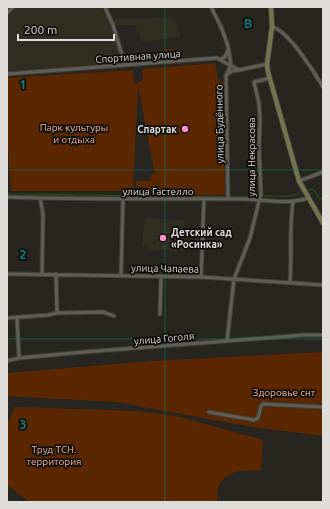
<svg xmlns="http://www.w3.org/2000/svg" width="330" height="509" font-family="Ubuntu,sans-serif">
  <rect width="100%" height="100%" fill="#272520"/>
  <path fill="#302d21" d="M13,7H105L111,19L172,17L178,24L180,37L142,42L135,25H113L125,65L7,74V13Z
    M145,218L184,220L182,251L148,250V246L142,245Z"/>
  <path fill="#5b2700" d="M175,49V54L161,55V50Z
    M215,63L218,80L221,82H224L225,195L159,194V183L155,182V179V183H158V190H143V187H136V181H151V174H155L138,86L133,191H11L7,131V78L133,70L134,83L137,84L143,80L142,69Z
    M323,352V436L246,426L117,402L7,396V375L8,373L152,361Z
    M15,407L139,411L177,416L263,440L261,471C247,469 228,470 220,483C217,488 218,496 217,502H30L7,485V424Z"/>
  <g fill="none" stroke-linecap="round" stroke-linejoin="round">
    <path stroke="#245613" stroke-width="1" d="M308,190L313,189L320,199L323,198
      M7,193L10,194
      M13,194L225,197
      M263,196H291L299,194
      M230,197L257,196"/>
    <defs>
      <path id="street" d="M105,7L113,25L125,65
        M211,7L222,29L228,46L231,65L226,76L228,199
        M7,13L13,7
        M272,27C287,29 315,73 323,87
        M221,59L225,57L228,50
        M7,74L217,58L239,70L267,64
        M226,75L232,71L239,70
        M299,181L323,172
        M7,197C85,200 164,198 242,199C262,199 289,205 308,198
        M40,198L43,214L42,274
        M7,274L201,277L323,285
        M56,274L57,313
        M121,275L123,199
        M201,277L204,199
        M290,283C292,256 289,229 293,202
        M160,314L161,276
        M7,318L48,315L57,313L103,312L114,316
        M17,318L19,358
        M227,341L234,279L250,238L261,193L259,149L260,120L259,103L254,82L270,78
        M7,361L19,358L84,352L304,335H323
        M209,412L254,420L258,418L261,406L263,404L323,407"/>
      <path id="secondary" d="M271,7L272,27L267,64L268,72L299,181L323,223"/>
    </defs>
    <use href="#street" stroke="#41403b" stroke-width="5"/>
    <use href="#secondary" stroke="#41403b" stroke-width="6"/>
    <use href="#street" stroke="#5f5d56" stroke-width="3"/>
    <use href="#secondary" stroke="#71744c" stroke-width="4.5"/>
  </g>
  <path fill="none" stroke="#197b73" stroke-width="1" stroke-opacity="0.55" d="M165,7V502M7,170H323M7,339H323"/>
  <g fill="#f790ce" stroke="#0f0e0c" stroke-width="1.5">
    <circle cx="185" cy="129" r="4"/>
    <circle cx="163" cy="238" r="4"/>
  </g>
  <g text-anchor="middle" stroke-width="3.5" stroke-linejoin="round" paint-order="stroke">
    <g font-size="10" fill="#deddd9" stroke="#0f0e0c">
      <text transform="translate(138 56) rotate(-4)" y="4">Спортивная улица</text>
      <text transform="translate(219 124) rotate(-91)" y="4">улица Будённого</text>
      <text transform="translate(251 157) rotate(-90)" y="4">улица Некрасова</text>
      <text x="158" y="195">улица Гастелло</text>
      <text transform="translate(165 268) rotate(1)" y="4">улица Чапаева</text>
      <text transform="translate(164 338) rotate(-5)" y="4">улица Гоголя</text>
    </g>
    <g font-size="10" fill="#f4b795" stroke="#0f0e0c">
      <text x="74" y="131">Парк культуры<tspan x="74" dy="12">и отдыха</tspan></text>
      <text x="284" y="396">Здоровье снт</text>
      <text x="54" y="453">Труд ТСН.<tspan x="54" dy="12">территория</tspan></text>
    </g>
    <g font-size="10" font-weight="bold" fill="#deddd9" stroke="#0f0e0c" text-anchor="end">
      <text x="177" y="133">Спартак</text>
      <text x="171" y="236" text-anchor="start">Детский сад<tspan x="171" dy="12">«Росинка»</tspan></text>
    </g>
  </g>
  <g font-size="13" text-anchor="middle" font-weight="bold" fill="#197b73" stroke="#0f0e0c" stroke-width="3.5" stroke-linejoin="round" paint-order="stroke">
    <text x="248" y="28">B</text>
    <text x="23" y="89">1</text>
    <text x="23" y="259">2</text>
    <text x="23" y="429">3</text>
  </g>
  <rect width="330" height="509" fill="none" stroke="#deddd9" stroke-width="16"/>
  <path d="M18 34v6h96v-6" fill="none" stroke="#deddd9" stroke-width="2"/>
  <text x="24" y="34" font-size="12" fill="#deddd9" stroke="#0f0e0c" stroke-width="3" paint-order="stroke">200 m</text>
</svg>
